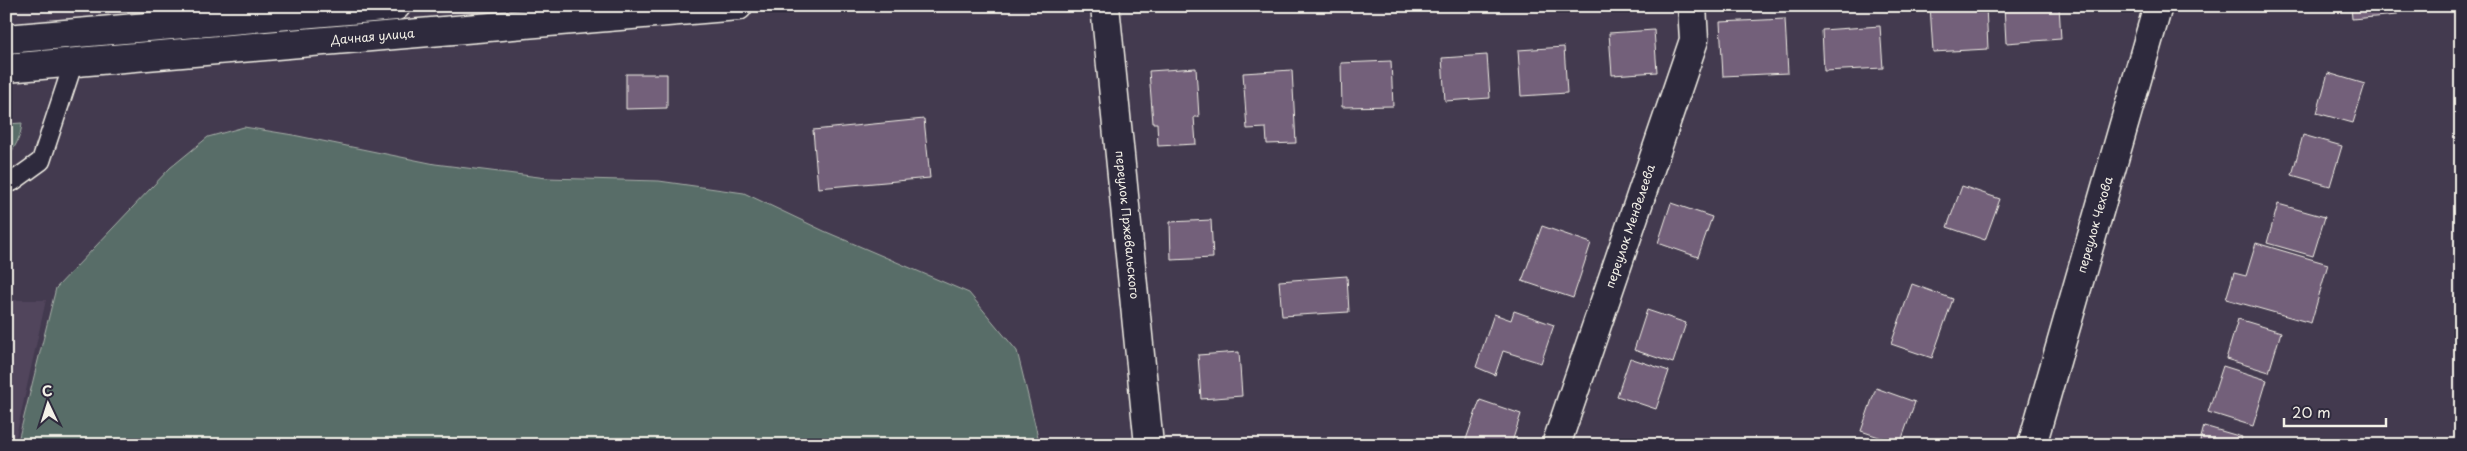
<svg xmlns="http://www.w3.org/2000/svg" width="2467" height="451" font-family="'Playpen Sans',sans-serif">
  <rect width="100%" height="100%" fill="#433a4f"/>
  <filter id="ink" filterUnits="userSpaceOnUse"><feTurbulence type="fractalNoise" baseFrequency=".02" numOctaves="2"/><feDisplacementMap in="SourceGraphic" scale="10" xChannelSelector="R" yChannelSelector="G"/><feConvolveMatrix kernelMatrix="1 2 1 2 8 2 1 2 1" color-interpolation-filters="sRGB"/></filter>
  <g filter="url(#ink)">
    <path fill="#51455c" d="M6,6H74L6,10Z
      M6,300H46L14,445H6Z"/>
    <path fill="#586d68" stroke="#a6afa8" d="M22,123C21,137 15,148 6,159V124Z
      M244,127L293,135L435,164L547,178L659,181L744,193L824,231L969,293L1017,351L1040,445H17L56,288L170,168L208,137Z"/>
    <path fill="#73607a" stroke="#f4f1e8" d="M1930,6H1986L1988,49L1933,52Z
      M2004,6H2059L2061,39L2006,43Z
      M2351,6H2396L2397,15L2352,19Z
      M1785,19L1788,73L1723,76L1720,22Z
      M1880,26L1883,68L1824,71L1822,30Z
      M1654,30L1657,72L1612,75L1609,33Z
      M1564,47L1567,93L1521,96L1518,50Z
      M1487,55L1490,98L1445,101L1442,58Z
      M1391,61L1393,106L1342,107L1341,63Z
      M1196,68L1199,117H1194L1196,144L1158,146L1157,123H1153L1149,71Z
      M1292,70L1296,143L1267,144L1266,128L1247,129L1243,73Z
      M2328,73L2365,84L2353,123L2317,113Z
      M626,74H667V108L626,109Z
      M924,119L930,178L818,188L813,130Z
      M2303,135L2342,146L2330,186L2292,175Z
      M1962,186L2000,199L1985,240L1947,227Z
      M1671,203L1712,217L1698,257L1658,243Z
      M2278,204L2325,217L2313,256L2267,243Z
      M1211,220L1213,258L1171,260L1170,222Z
      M1542,226L1591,243L1573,298L1522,281Z
      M2256,243L2328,264L2311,323L2226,299L2234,273L2246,276Z
      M1347,276L1349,312L1282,316L1279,281Z
      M1912,284L1953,299L1932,358L1891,344Z
      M1647,310L1686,323L1673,363L1634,350Z
      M1514,311L1554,325L1541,363L1503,351L1495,375L1476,367L1494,314L1511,320Z
      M2238,319L2281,332L2269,372L2226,359Z
      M1239,352L1242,396L1201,399L1198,355Z
      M1630,358L1669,371L1656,409L1617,396Z
      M2223,366L2267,380L2253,426L2208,412Z
      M1876,388L1915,402L1900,444L1861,431Z
      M1480,400L1521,414L1511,445H1464Z
      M2204,426L2242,437L2240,445H2199Z"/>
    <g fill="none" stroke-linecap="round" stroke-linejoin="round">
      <defs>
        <path id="lane" d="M6,182H12L41,161L74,61"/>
        <g id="street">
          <path id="s1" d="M1105,6L1149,445"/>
          <path id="s2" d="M1556,445L1694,40L1692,6"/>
          <path id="s3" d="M2032,445L2158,6"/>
        </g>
        <g id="primary">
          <path d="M6,39L396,6"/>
          <path id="s4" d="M6,68L738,6"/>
        </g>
      </defs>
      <use href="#lane" stroke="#f4f1e8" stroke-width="21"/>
      <use href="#street" stroke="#f4f1e8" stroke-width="31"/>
      <use href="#primary" stroke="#f4f1e8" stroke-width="31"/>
      <use href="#lane" stroke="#2f2a3d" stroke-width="18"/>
      <use href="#street" stroke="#2f2a3d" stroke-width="28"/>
      <use href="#primary" stroke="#2f2a3d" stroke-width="28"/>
    </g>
  </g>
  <g text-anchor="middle" stroke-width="4" stroke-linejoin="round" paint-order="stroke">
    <g font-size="12" fill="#f4f1e8" stroke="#2f2a3d">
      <text dy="4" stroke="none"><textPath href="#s4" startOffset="368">Дачная улица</textPath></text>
      <text dy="4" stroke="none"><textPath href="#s1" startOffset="220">переулок Пржевальского</textPath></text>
      <text dy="4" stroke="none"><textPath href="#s2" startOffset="231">переулок Менделеева</textPath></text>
      <text dy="4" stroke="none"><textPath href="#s3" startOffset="229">переулок Чехова</textPath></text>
    </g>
  </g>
  <rect width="2467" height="451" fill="none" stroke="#2f2a3d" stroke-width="25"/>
  <rect x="12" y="12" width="2442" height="426" fill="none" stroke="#f4f1e8" stroke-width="2" filter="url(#ink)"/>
  <g transform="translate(48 404) rotate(356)" stroke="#2f2a3d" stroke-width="4" paint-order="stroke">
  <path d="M0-4L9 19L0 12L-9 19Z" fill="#f4f1e8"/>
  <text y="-8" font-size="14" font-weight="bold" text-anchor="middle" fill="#f4f1e8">С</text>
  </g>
  <path d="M2284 418v8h102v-8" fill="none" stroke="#f4f1e8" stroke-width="2.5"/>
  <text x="2292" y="418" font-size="15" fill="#f4f1e8" stroke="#2f2a3d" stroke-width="4" paint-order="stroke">20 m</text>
</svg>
